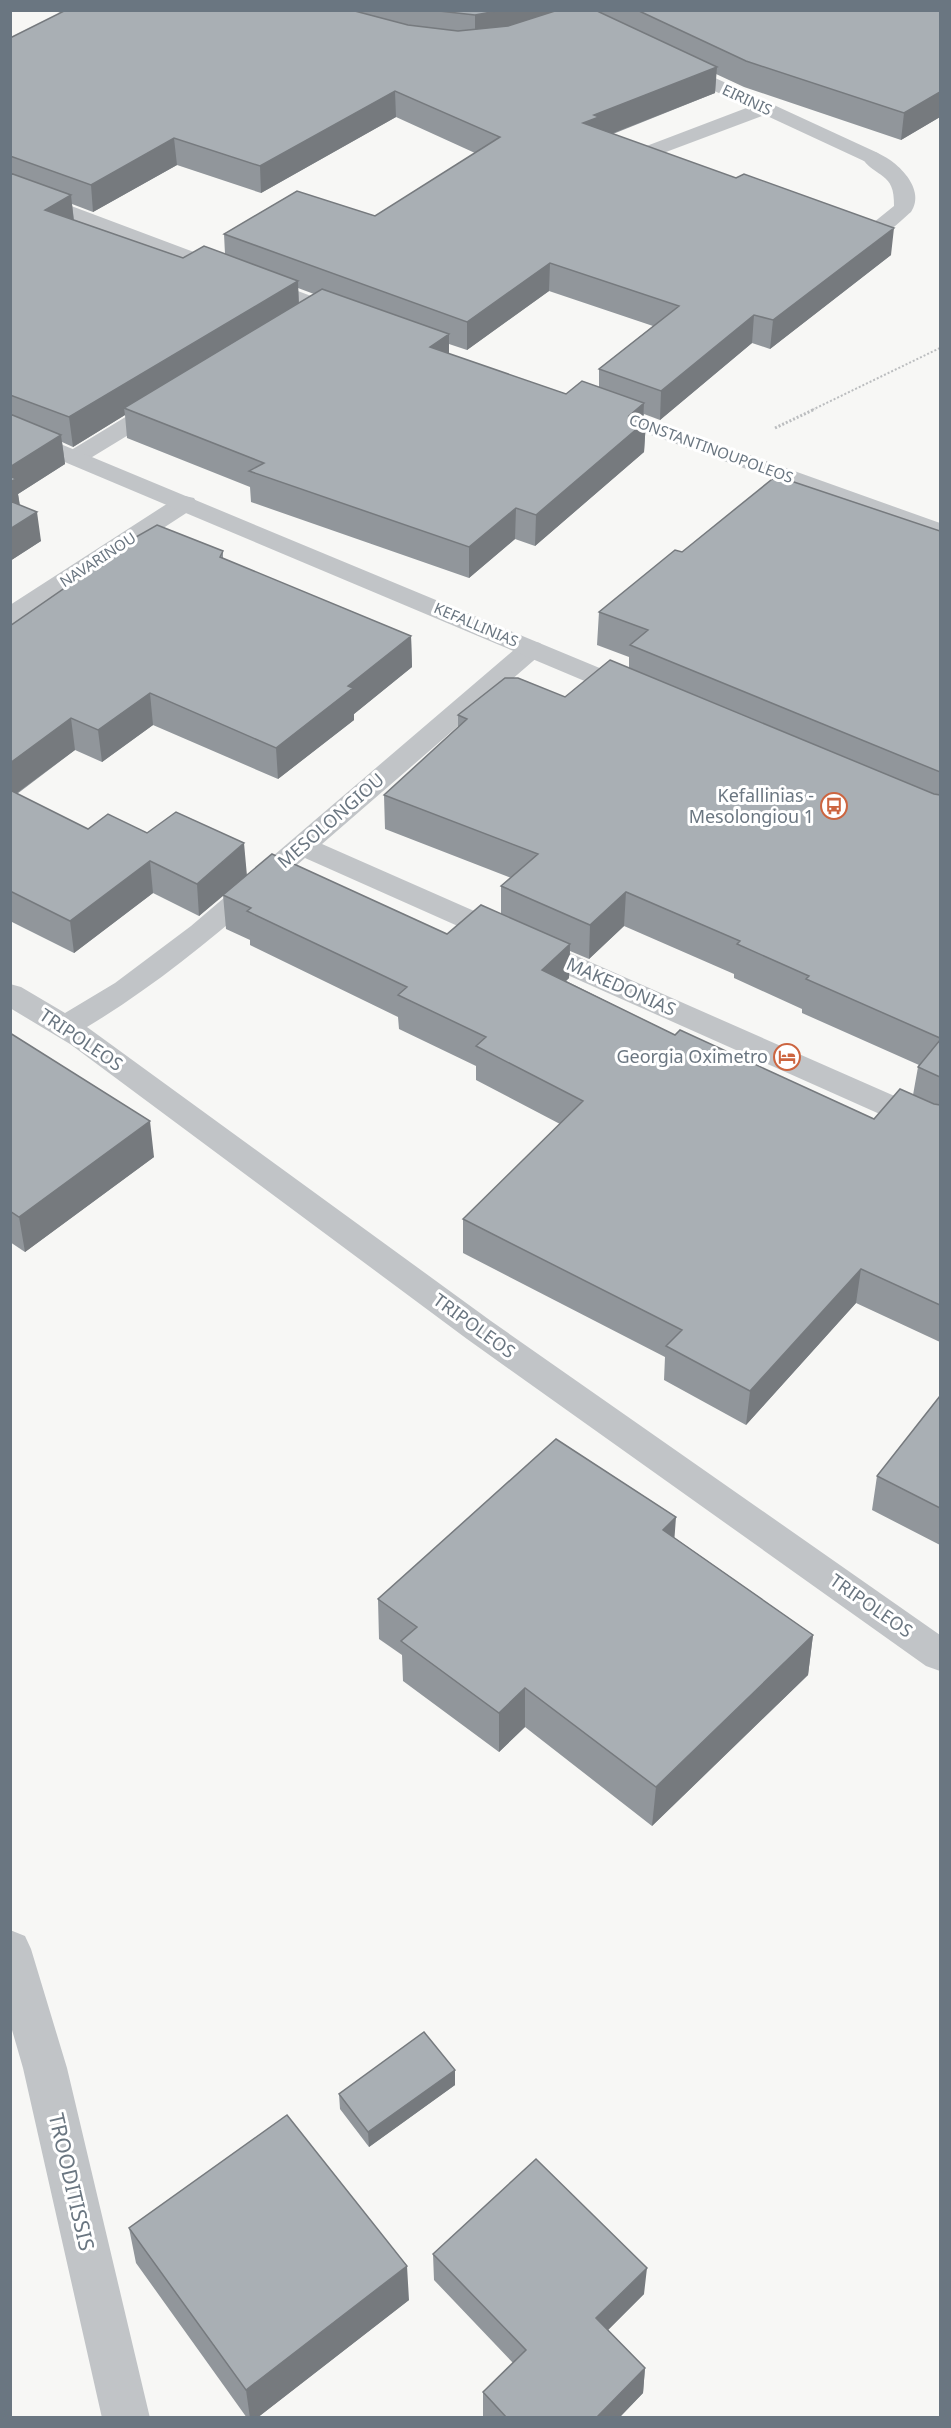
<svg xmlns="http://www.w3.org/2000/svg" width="951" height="2428" font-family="'Noto Sans',sans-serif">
  <rect width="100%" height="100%" fill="#f7f7f5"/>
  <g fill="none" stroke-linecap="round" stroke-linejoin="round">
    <path stroke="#bbbdbf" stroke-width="2" stroke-dasharray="2 2" stroke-linecap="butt" d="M812,410L940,348"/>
    <path stroke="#bbbdbf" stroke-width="3" stroke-dasharray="2 2" stroke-linecap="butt" d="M775,428L815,409"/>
    <path fill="#c1c4c7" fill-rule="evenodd" d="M871,151C893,156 928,188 911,212C898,223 884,240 867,235L863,231L894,206C895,171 876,179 861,157L864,153Z"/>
    <path fill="#c1c4c7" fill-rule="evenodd" d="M674,59L878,153L881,157L878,161H864L765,115L650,158H636L633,154L636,150L749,107L667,69L664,65L667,61Z
      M10,183L351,311L354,316L351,321L343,323L335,321L10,196Z
      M163,397L171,399L175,404L171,409L84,462L76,464L68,462L64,457L68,452L155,399Z
      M603,403L940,523V538L595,415L591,410L595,405Z
      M185,496L194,498L197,503L194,508L19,622L10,625V605L176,498Z
      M531,641L540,643L544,649L540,655L322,844L940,1116V1139L929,1136L305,858C235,919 167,979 87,1027L491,1321L940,1635V1671L926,1666L467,1339L70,1044L10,1008V984L21,987L65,1013L115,983L191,926L522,643Z"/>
    <path fill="#c1c4c7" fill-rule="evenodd" d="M10,423L643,686L647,692L643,698L634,700L625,698L10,439Z
      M10,1930L25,1936L31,1949L67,2068L150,2418H102L23,2068L10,2023Z"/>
  </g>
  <path fill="#91969b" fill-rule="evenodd" d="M52,10H940V117L901,140L744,87L716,74L715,93L613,134L891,255L770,349L752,343L660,420L644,414L643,421H646L644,452L535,546L515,539L469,578L251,502L250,487L127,438L125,415L73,447L62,442L65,464L18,494L20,505L41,541L10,561V38L61,13ZM396,117L475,153L375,216L224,234L225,254L183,258L74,220L72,204L93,212L177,165L261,193ZM298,288L314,294L299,303ZM549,291L653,326L599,369V387L566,394L449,354V344L467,350Z
    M940,531V1342L856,1303L746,1425L664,1380L665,1357L463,1253V1219L560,1124L476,1080V1066L399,1029L398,1017L250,945V940L226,929L223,895L199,916L153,893L74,953L10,921V626L114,555L113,550L223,551V559L411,636L412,667L354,714V720L278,779L153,725L102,762L75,750L17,794L88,829L147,833L247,875L447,934L501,914V886L511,878L385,829L384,795L458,727V715L565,697L629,668V657L597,645L599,612L682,552ZM624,926L734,974V978L802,1009V1013L919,1065L918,1067L913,1095L874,1119L675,1035L566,981L569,978L570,951L589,959Z
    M10,1033L154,1157L25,1252L10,1242Z
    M940,1396V1545L872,1510L877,1476Z
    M675,1538L813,1635L808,1675L652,1826L525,1727L499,1752L403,1681L402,1655L379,1639L378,1599Z
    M455,2070V2085L369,2147L340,2109L339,2094Z
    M129,2228L409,2300L257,2418H247L136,2263Z
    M433,2254L644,2294L608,2330L645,2368L643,2393L619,2418L483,2417V2392L513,2363L434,2280Z"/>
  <path fill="#767a7e" d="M502,10H559L475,41V15Z
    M717,67L715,93L598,139L583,123L594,115Z
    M395,91L396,117L261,193L260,166Z
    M940,92V117L901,140L904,113Z
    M174,138L177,165L93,212L91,185Z
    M71,195L74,223L45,210Z
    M894,228L891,255L770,349L773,320Z
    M550,263L549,291L467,350V322Z
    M298,281L299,309L124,408L125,415L73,447L69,417Z
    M754,315L752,343L660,420L661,391Z
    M449,334V364L430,347Z
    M644,403L643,424L646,421L644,452L535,546L536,515L629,416Z
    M61,435L65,464L18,494L20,508L10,514V467Z
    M516,508L515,539L469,578V547Z
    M37,512L41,541L10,561V529Z
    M411,636L412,667L354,714V720L278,779L276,748L348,686Z
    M150,693L153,725L102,762L98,730Z
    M71,718L75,750L10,798V763Z
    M244,843L247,876L199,916L197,884Z
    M150,861L153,893L74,953L70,921Z
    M626,892L624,926L589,959L590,925Z
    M570,944L569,978L542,1004V970Z
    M150,1121L154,1157L25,1252L19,1217Z
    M861,1269L856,1303L746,1425L750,1391Z
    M676,1517L673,1558L663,1530Z
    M813,1635L808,1675L652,1826L656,1787Z
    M525,1688V1727L499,1752V1713Z
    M455,2070V2085L369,2147L368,2132Z
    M407,2266L409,2300L257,2418H250L246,2390Z
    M647,2268L644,2294L594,2344L596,2318Z
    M645,2368L643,2393L619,2418H596Z"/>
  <path fill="#a9afb4" stroke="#767a7e" stroke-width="1.5" d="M66,10H351L408,25L458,31L508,26L558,10H595L717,67L594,115L599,117L583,123L736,178L744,174L894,228L773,320L754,315L661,391L599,369L679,306L550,263L467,322L224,234L297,191L375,216L500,137L395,91L260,166L174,138L91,185L10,156V38Z
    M430,10H502L475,15Z
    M637,10H940V92L904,113L746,61Z
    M10,173L71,195L45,210L183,258L204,246L298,281L69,417L10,395Z
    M322,289L449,334L430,347L566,394L582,381L644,403L629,416L646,421L536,515L516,508L469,547L249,471L264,463L124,408Z
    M10,414L61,435L10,467Z
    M10,476L16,479L10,482Z
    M776,476L940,531V772L630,645L648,630L599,612L675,550L682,552Z
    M10,501L37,512L10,529Z
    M157,525L223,551L220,557L411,636L348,686L353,688L276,748L150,693L98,730L71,718L10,763V626L115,553L113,550Z
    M610,660L934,794L940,795V1038L806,979L809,976L737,944L740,941L626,892L590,925L501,886L538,854L384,795L467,719L458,715L505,678H518L565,697Z
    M10,790L88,829L108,814L147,833L176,812L244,843L197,884L150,861L70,921L10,891Z
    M272,854L447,934L481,905L570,944L542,970L675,1035L680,1030L874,1119L900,1089L934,1104L940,1105V1305L861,1269L750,1391L666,1346L682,1330L463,1219L583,1101L476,1046L486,1037L398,995L407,987L247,911L251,908L223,895Z
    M10,1033L150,1121L19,1217L10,1211Z
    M940,1040V1077L918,1067Z
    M940,1396V1508L877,1476Z
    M556,1439L676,1517L663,1530L813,1635L656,1787L525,1688L499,1713L401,1641L417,1627L378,1599Z
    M424,2032L455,2070L368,2132L339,2094Z
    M287,2115L407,2266L246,2390L129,2228Z
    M536,2159L647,2268L596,2318L645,2368L596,2418H507L483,2392L526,2350L433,2254Z"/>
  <defs>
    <symbol id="bus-ring" viewBox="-11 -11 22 22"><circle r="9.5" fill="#fff" stroke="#cc6540" stroke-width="1.5"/><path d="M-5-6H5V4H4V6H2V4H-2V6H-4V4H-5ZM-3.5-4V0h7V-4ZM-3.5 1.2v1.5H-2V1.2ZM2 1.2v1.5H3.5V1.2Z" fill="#cc6540"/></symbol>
    <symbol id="hotel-ring" viewBox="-11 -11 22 22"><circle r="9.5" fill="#fff" stroke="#cc6540" stroke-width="1.5"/><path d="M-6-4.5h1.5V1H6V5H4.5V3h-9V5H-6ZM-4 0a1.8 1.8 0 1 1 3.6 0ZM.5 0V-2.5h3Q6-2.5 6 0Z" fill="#cc6540"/></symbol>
  </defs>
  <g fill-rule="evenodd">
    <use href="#bus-ring" x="819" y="791" width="30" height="30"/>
    <use href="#hotel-ring" x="772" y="1042" width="30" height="30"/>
  </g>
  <g text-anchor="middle" stroke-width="6" stroke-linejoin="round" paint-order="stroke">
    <g font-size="15" fill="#6a7681" stroke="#fff">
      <text transform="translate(747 100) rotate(25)" y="5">EIRINIS</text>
      <text transform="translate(711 449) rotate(20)" y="5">CONSTANTINOUPOLEOS</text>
      <text transform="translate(98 560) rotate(-33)" y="5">NAVARINOU</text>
      <text transform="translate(476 625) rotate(23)" y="5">KEFALLINIAS</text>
    </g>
    <g font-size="18" fill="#6a7681" stroke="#fff" text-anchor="end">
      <text x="814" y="802">Kefallinias -<tspan x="814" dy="21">Mesolongiou 1</tspan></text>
      <text x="768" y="1063">Georgia Oximetro</text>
    </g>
    <g font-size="18" fill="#6a7681" stroke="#fff">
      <text transform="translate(331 821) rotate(-41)" y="6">MESOLONGIOU</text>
      <text transform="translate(621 987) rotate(24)" y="6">MAKEDONIAS</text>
      <text transform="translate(81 1040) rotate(34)" y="6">TRIPOLEOS</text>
      <text transform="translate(474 1326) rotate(36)" y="6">TRIPOLEOS</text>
      <text transform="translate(871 1606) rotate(35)" y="6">TRIPOLEOS</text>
    </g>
    <g font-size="21" fill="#6a7681" stroke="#fff">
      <text transform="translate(71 2182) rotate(77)" y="7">TROODITISSIS</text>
    </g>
  </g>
  <rect width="951" height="2428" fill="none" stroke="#6a7681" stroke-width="24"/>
</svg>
